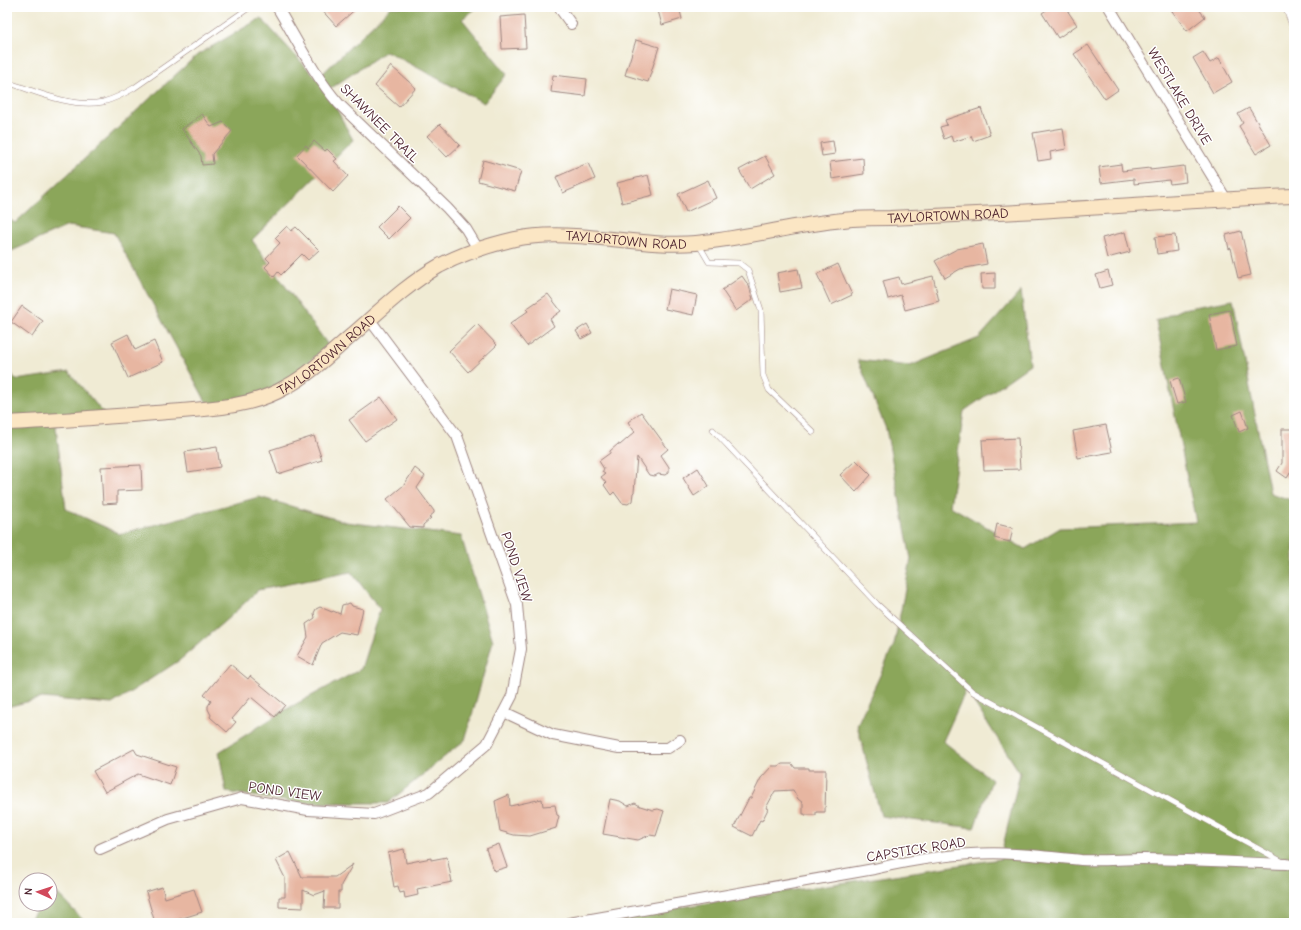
<svg xmlns="http://www.w3.org/2000/svg" width="1301" height="930" font-family="'Comic Neue',sans-serif">
  <rect width="100%" height="100%" fill="#fff"/>
  <filter id="ink" filterUnits="userSpaceOnUse"><feTurbulence type="fractalNoise" baseFrequency=".025" numOctaves="2"/><feDisplacementMap in="SourceGraphic" scale="8" xChannelSelector="R" yChannelSelector="G"/><feConvolveMatrix kernelMatrix="1 2 1 2 8 2 1 2 1" color-interpolation-filters="sRGB"/></filter>
  <filter id="wash" filterUnits="userSpaceOnUse"><feTurbulence type="fractalNoise" baseFrequency=".012" numOctaves="4" result="noise"/><feDisplacementMap in="SourceGraphic" scale="16" xChannelSelector="R" yChannelSelector="G"/><feGaussianBlur stdDeviation="0.9" result="paint"/><feColorMatrix in="noise" values="0 0 0 0 0 0 0 0 0 0 0 0 0 0 0 0 0 1.4 0 .05"/><feComposite in="paint" operator="in"/></filter>
  <g filter="url(#wash)">
    <rect width="100%" height="100%" fill="#f0ebd4"/>
    <path fill="#8ba65a" stroke="#6a6242" d="M391,7H478L462,19L507,74L484,103L386,51L327,91L353,140L252,240L328,345L277,390L209,407L114,233L68,226L7,253V218L15,223L197,55L261,18L317,79Z
      M1021,291L1030,365L964,411L950,506L1025,549L1060,528L1196,522L1156,321L1182,309L1233,300L1270,493L1294,501V923H576L1000,859L1020,773L966,690L943,741L992,780L974,828L881,816L857,725L894,645L911,559L886,429L858,360L910,366L979,338Z
      M7,367L16,380L69,372L106,416L55,420L66,509L120,534L259,497L346,522L461,536L493,641L465,740L388,803H301L226,792L219,752L285,710L361,669L380,609L351,572L258,590L233,614L180,660L112,704L42,698L7,707Z
      M52,888L86,923H27L41,904H50V891Z"/>
    <g id="blocks">
      <path fill="#e7b6a1" d="M319,7H358L336,26Z
        M657,7H679L682,19L662,25Z
        M1051,7H1065L1077,25L1058,38L1042,13Z
        M1169,7H1197L1205,17L1187,31Z
        M524,15L526,48L502,49L500,17Z
        M636,40L659,47L648,82L625,75Z
        M1088,45L1118,90L1105,99L1074,54Z
        M1203,52L1210,63L1219,58L1232,82L1213,93L1193,58Z
        M391,66L416,88L399,107L375,86Z
        M553,75L587,79L585,96L551,92Z
        M981,108L990,135L973,141L971,136L953,142L951,136L944,139L940,127L947,125L945,120Z
        M1249,108L1271,145L1256,154L1239,126L1243,123L1238,114Z
        M202,114L211,127L223,122L232,131L212,154L213,164L202,165L201,156L182,129Z
        M440,124L460,145L447,157L427,136Z
        M1063,128L1066,149L1050,152L1051,159L1038,161L1033,133Z
        M314,141L325,151L327,149L337,159L334,161L348,176L333,192L297,155L306,145L308,148Z
        M833,141L835,154L822,156L820,143Z
        M765,156L775,174L750,189L739,170Z
        M863,158L864,174L832,179L830,162Z
        M483,160L521,171L515,191L478,181Z
        M588,163L595,179L563,193L556,177Z
        M1121,164L1122,171L1150,168V170L1184,166L1186,182L1170,184L1169,180L1134,184V179L1101,183L1099,167Z
        M648,175L653,195L622,203L617,183Z
        M708,180L716,198L686,212L678,194Z
        M398,206L410,218L389,239L377,227Z
        M287,226L291,231L296,227L319,250L308,260L302,254L281,275L278,272L274,277L265,267L270,262L266,258L280,243L275,238Z
        M1241,231L1251,275L1238,278L1231,248L1229,249L1226,235Z
        M1125,232L1130,252L1107,258L1102,238Z
        M1175,235L1177,251L1157,254L1155,237Z
        M983,244L987,264L960,269L945,278L935,261L957,249Z
        M838,264L852,295L831,305L817,274Z
        M798,269L802,288L780,292L777,273Z
        M1108,271L1112,285L1100,288L1096,275Z
        M995,273V289H982L981,274Z
        M742,276L749,286L753,299L736,311L722,290Z
        M933,276L939,301L905,310L901,295L888,299L883,281L899,277L901,284Z
        M669,289L697,295L693,315L665,309Z
        M548,294L561,311L550,319L554,326L527,346L510,324L528,311L526,309Z
        M22,306L43,321L32,337L11,322Z
        M1230,310L1237,346L1216,350L1209,314Z
        M477,324L497,345L468,372L449,351Z
        M587,324L592,333L581,339L576,331Z
        M128,334L135,350L154,341L163,362L128,378L112,342Z
        M1179,378L1186,402L1177,404L1170,381Z
        M381,397L397,419L365,441L349,420Z
        M1242,411L1248,428L1239,432L1233,415Z
        M641,412L668,449L661,455L669,467V472L665,475L658,474L655,476L649,475L637,457L634,492L633,493L632,501L628,504L622,503L614,492L611,495L604,485L606,483L601,477L605,474L602,472L604,469L599,461L610,453V451L618,444L620,445L635,432L628,422Z
        M1106,425L1112,452L1078,458L1073,431Z
        M1282,429H1294V467L1287,478L1277,471L1282,463Z
        M314,436L322,460L278,474L270,450Z
        M1018,438L1020,469L984,470L982,440Z
        M217,447L220,467L188,472L185,452Z
        M856,460L871,475L856,492L840,475Z
        M141,465L142,490L117,491V503L103,504L101,467Z
        M415,468L425,476L417,488L434,511V513L429,517L431,518L423,525V528L410,527L387,499L404,485Z
        M698,468L709,486L694,496L683,478Z
        M997,524L1013,528L1010,542L994,538Z
        M350,603L352,606L363,609L357,635L340,632L322,643L313,665L297,656L308,637L306,624L315,618L314,613L316,609L320,607L332,612L333,611L340,614L342,605Z
        M230,664L248,679L250,676L285,705L275,717L251,697L232,719L236,722L227,732L210,717L211,715L208,709V706L211,701L204,695Z
        M134,749L137,754L176,767L170,785L138,774L105,792L93,771Z
        M782,764H792L795,768H809V770H826L825,812H816V815H805V814H803V803L798,799L793,790L775,791L766,808L768,809L762,821L760,820L752,836L734,827L749,798H751L761,778L772,766H779Z
        M509,795L510,806L542,799L543,806L555,805L557,815L559,816L556,828L530,836L514,835L500,831L495,801Z
        M610,799L620,801L628,806L635,803L640,806L653,810L658,809L664,811L656,836L650,835L638,840L603,834Z
        M499,844L507,867L494,871L486,849Z
        M404,849L406,863L431,858V860L447,857L452,882L417,889L418,895L405,898L404,892L400,893L398,886L394,887L388,853Z
        M290,852L302,877H335L353,864L341,885V892H338V908H324L325,891L314,895L303,890V908L279,907V897H285V878L276,860Z
        M162,887L165,898L194,889L202,912L167,923H155L146,892Z"/>
    </g>
  </g>
  <g filter="url(#ink)">
    <use href="#blocks" fill-opacity="0" stroke="#9d8580" stroke-width="1"/>
    <g fill="none" stroke-linecap="round" stroke-linejoin="round">
      <defs>
        <path id="lane" d="M1285,7L1294,31
          M7,82C36,92 72,108 103,102C114,99 124,94 134,88L250,7
          M699,245L709,262L739,263L748,270L761,310L763,375L769,390L813,432
          M713,430L877,604L973,692L1281,861"/>
        <path id="street" d="M277,7C297,40 313,74 339,104L447,208L466,229L478,249
          M561,7V10L571,24
          M1109,7L1226,199
          M504,712L553,735L619,748H668L680,740
          M100,849L168,819L242,798L308,810L374,814L429,793L487,744L512,696L521,649L517,605L457,436L370,320
          M569,923L874,869C921,858 967,851 1015,854C1037,855 1059,858 1081,860C1102,861 1122,859 1142,859C1190,859 1239,863 1287,864L1294,866"/>
        <g id="secondary">
          <path id="s1" d="M7,423C56,421 106,417 155,413C199,409 247,410 286,387C308,375 326,358 344,342C375,316 404,286 439,266C463,253 489,245 515,239C574,227 637,248 696,243C746,238 794,225 843,220C859,218 874,218 890,218C926,216 962,215 998,213C1097,208 1195,200 1294,196"/>
        </g>
      </defs>
      <use href="#lane" stroke="#9d8580" stroke-width="6"/>
      <use href="#street" stroke="#9d8580" stroke-width="12"/>
      <use href="#secondary" stroke="#9d8580" stroke-width="16"/>
      <use href="#lane" stroke="#fff" stroke-width="5"/>
      <use href="#street" stroke="#fff" stroke-width="10"/>
      <use href="#secondary" stroke="#fbe6c4" stroke-width="14"/>
    </g>
  </g>
  <g text-anchor="middle" stroke-width="3" stroke-linejoin="round" paint-order="stroke">
    <g font-size="14" fill="#4a1f2b" stroke="#fff">
      <text transform="translate(1180 96) rotate(59)" y="5">WESTLAKE DRIVE</text>
      <text transform="translate(380 123) rotate(45)" y="5">SHAWNEE TRAIL</text>
      <text dy="5" stroke="none"><textPath href="#s1" startOffset="995">TAYLORTOWN ROAD</textPath></text>
      <text dy="5" stroke="none"><textPath href="#s1" startOffset="671">TAYLORTOWN ROAD</textPath></text>
      <text dy="5" stroke="none"><textPath href="#s1" startOffset="335">TAYLORTOWN ROAD</textPath></text>
      <text transform="translate(517 567) rotate(72)" y="5">POND VIEW</text>
      <text transform="translate(285 791) rotate(8)" y="5">POND VIEW</text>
      <text transform="translate(916 849) rotate(-9)" y="5">CAPSTICK ROAD</text>
    </g>
  </g>
  <rect width="1301" height="930" fill="none" stroke="#fff" stroke-width="24"/>
  <g transform="translate(38 892) rotate(273)"><circle r="19" fill="#ffffff" stroke="#b7a5aa"/>
  <path d="M0-3L7 15L0 10L-7 15Z" fill="#d1495b"/>
  <text y="-6" font-size="11" font-weight="bold" text-anchor="middle" fill="#4a1f2b">N</text>
  </g>
</svg>
